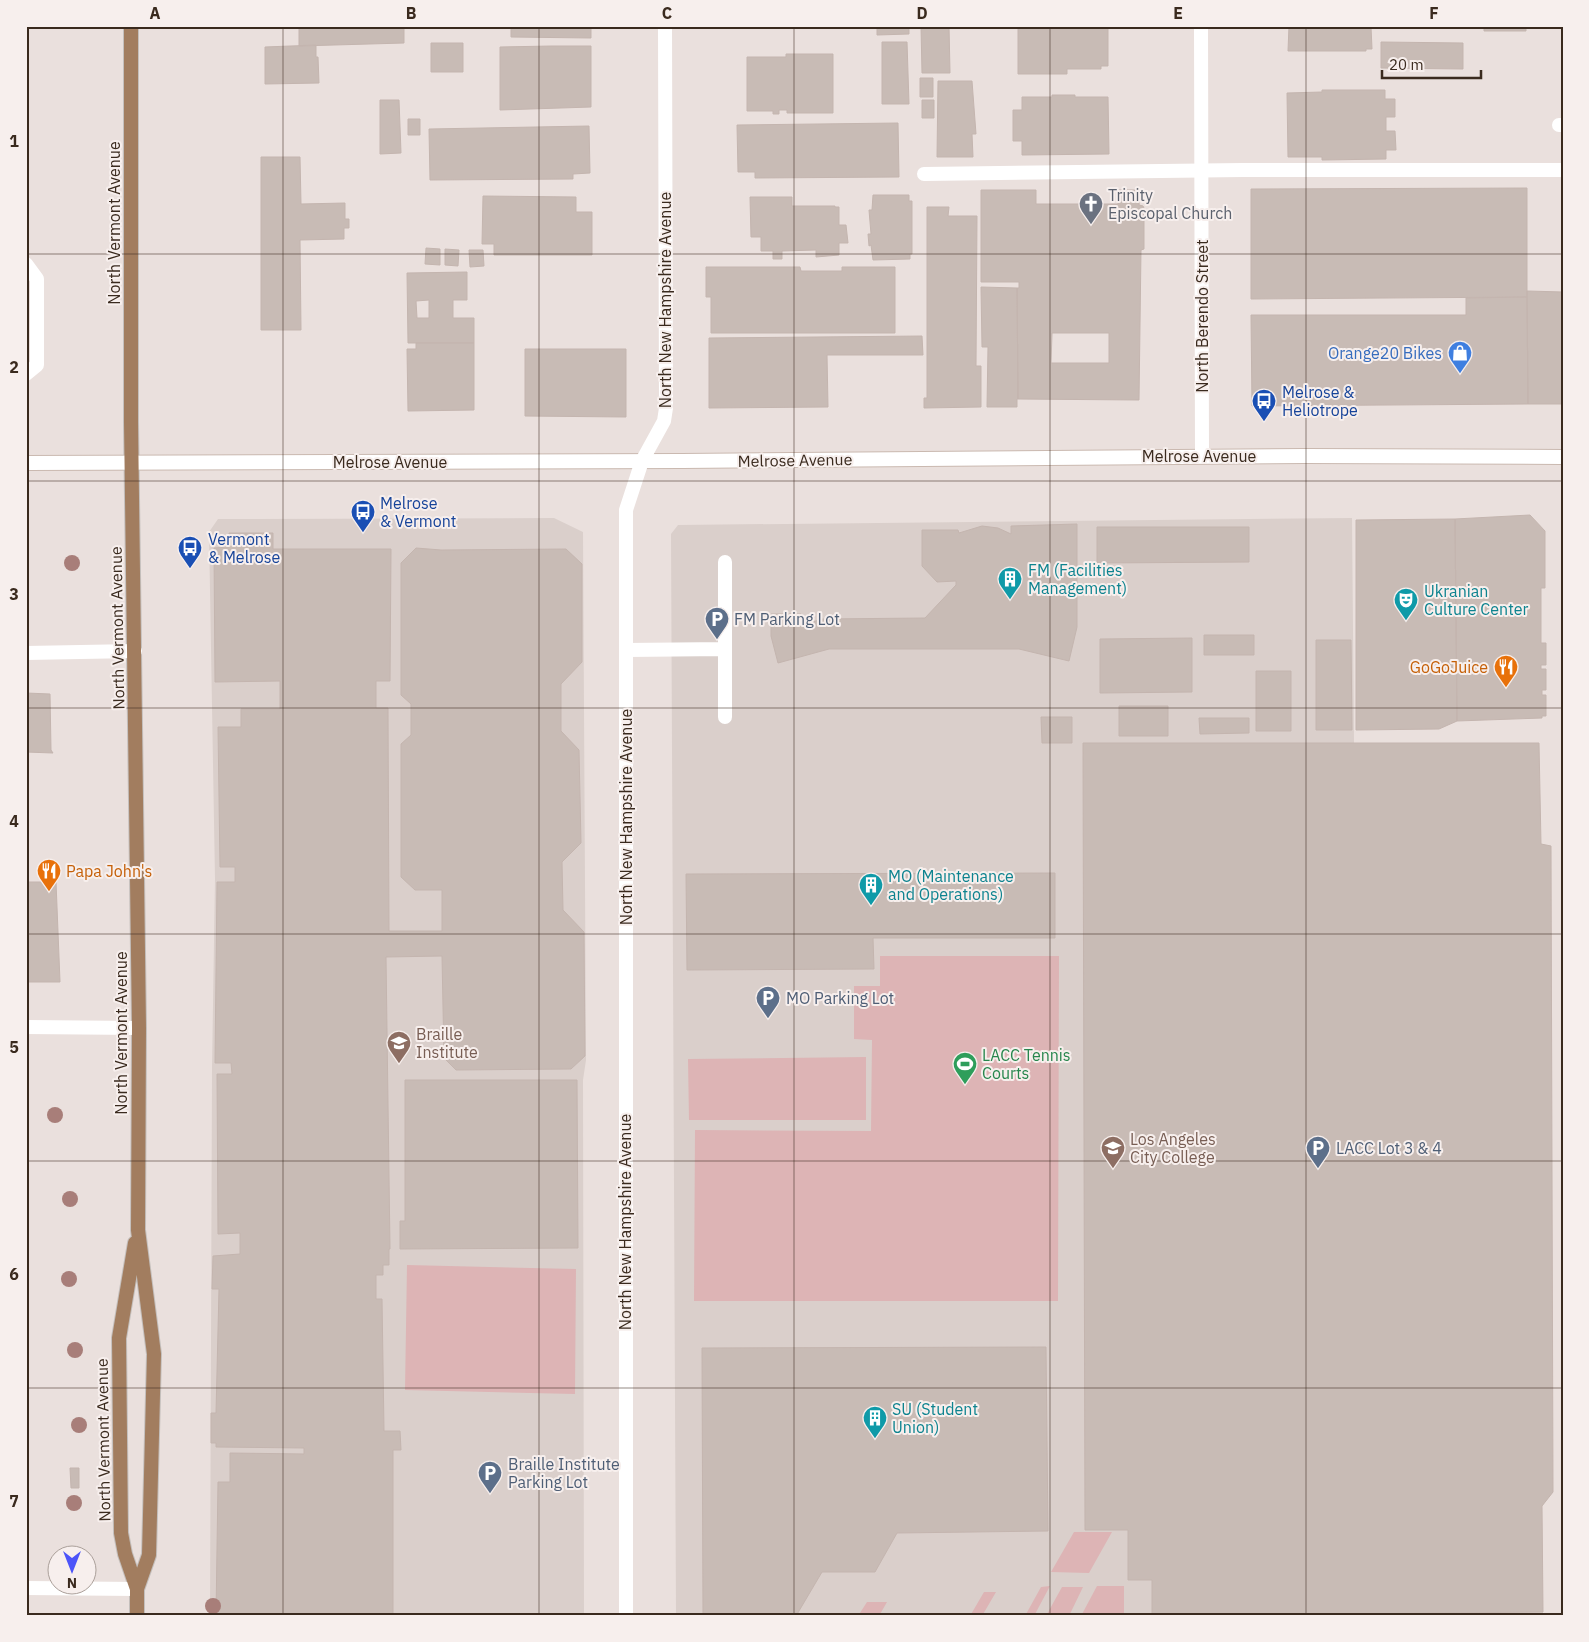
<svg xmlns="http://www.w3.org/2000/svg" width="1589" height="1642" font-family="'IBM Plex Sans',sans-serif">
  <rect width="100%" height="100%" fill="#eae0dd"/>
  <path fill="#dacfcb" d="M554,518L583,532L586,1060L583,1080L584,1616H210L212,1068L215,879L209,532L218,519Z
    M1352,518L1354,743L1553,1492L1542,1506L1543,1616H676L671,534L678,525Z"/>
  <path fill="#ddb4b5" d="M880,956H1059L1058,1301H694L695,1130L871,1131L872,1040L854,1039V986H880Z
    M866,1057V1120H689L688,1059Z
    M407,1265L576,1269L575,1394L405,1390Z
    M1074,1532H1112L1089,1573L1051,1572Z
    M1050,1586L1034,1616H1025L1041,1587Z
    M1097,1586H1124V1616H1081Z
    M1062,1587H1083L1069,1616H1046Z
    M984,1592H996L982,1616H970Z
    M867,1602H887L879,1616H858Z"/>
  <path fill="#c8bbb5" stroke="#c4b5af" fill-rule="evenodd" d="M299,26H404V43L299,46Z
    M511,26H591V38L511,37Z
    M877,26H909V34L877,35Z
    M921,26H949L950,73H922Z
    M1018,26H1108V66H1101V69H1067V74H1018Z
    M1289,26L1371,27L1372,49H1366V51H1288Z
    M1484,26H1526V31H1484Z
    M882,42H907L909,104H882Z
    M1381,42L1463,43V69L1381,68Z
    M431,43H463V72H431Z
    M316,45V57H318L319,83L265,84V47Z
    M551,46H591V107L500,110V47Z
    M786,54H833V113H787V110H779V114H773V111H747V57H786Z
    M920,78H933V97H920Z
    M938,81H972L976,134H972L973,157H937Z
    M1322,90H1385V99H1395V117H1386V131H1395L1396,150H1386V159L1322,160V157H1288L1287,93L1322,92Z
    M1052,95H1075V97H1108L1109,154L1022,155V141H1013V110H1022V97H1052Z
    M380,100H399L401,153L380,154Z
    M922,100H934V118H922Z
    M408,119H420V135H408Z
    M898,123L899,177L755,178V172H738L737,125Z
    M589,126L590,173L573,174V179L430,180L429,129Z
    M261,157H300L301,204L345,203V219H349V228H344V239L300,240L301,330H261Z
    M1527,188V297L1251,299V189Z
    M981,190H1036V204H1118V190H1140L1139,205L1143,206L1144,208V249L1141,250L1139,400L1018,399L1017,288H1019V282H981ZM1052,333H1109V363H1051Z
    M873,195H909V201H912V254H910V259L873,260L871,245L869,246L868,234H871L869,210H872Z
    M483,196L576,197V212H592V255H494V244H482Z
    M750,197H792V206H835V207H839V225H846L848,243H839V255L816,257V250L782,251V259H773V251H761V237H751Z
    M927,207H949L948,216H977L976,366H981V407L924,408V398H927Z
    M426,248L440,249V265L425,264Z
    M445,249L459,250L458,266L445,265Z
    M469,250H483L484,266L470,267Z
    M706,267H800L801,271H842V267H895V333H711V297H706Z
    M467,272V300H453V318H474V343H408L407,273ZM429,300V318H417L416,301Z
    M981,287L1017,288L1018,399H1017V407H987L988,347H982Z
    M1527,291L1563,292V404H1528Z
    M1527,297L1528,404L1252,406L1251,315H1466V298Z
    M922,336L923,355H827L828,407L709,408V338Z
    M416,343H474V410L408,411L407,349H416Z
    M525,349H626V417L525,416Z
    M1530,515L1545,531V588H1541V643H1546V665H1541V669H1546V690H1542V695H1546V716H1542V718L1457,721L1455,519Z
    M1455,519L1457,721L1439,729L1356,730V520Z
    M1077,524V627L1069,661L1019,649H829L778,663L771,636V614H801V625L823,619L925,618L956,585V581L937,582L922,566V530H958L959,533L982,526L998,528L1011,534V526Z
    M1097,527H1249V562L1097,563Z
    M229,533H273V549H391L390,681H376V708H388L389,931H442V890H415L401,877V744L411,735V704L401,695V563L416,548L441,550L566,549L582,564V662L561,684V731L579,750L581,843L562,862L563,910L584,932L585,1056L571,1069L456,1070L444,1058L442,956L386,957L390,1249H389V1265H383V1275H376V1299H382L384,1431H400L401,1450H393V1616H216L218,1482H230V1453L304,1454V1448L216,1447V1443H211V1413H216L219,1289H212L213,1256L240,1254V1233L218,1234L217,1074H232L231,1063H215L217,882H235V867H220L218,727H241V709H280V681L215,682L214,548L229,547Z
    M1204,635H1254V655H1204Z
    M1192,638V692L1100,693V639Z
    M1316,640H1351L1352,730H1316Z
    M1256,671H1291V731H1256Z
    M26,693L50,694L51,750L53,753L26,752Z
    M1119,706H1168V736H1119Z
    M1041,717H1072V743H1042Z
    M1199,718H1249V733L1200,734Z
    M1083,743H1539L1541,844L1551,846L1553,1492L1542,1506L1543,1612L1152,1616V1580H1128V1530H1085Z
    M1055,873V938H873L874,969L687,970L686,874Z
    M26,882H56L60,982H26Z
    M405,1080H577L578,1248L400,1249V1221H405Z
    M1046,1347L1048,1531L897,1533L875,1572H822L796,1616H703L702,1348Z
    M70,1468H79V1488H71Z"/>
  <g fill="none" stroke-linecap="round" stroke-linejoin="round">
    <defs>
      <path id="secondary" d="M26,463L682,461L1305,456L1563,457"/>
      <path id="primary" d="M131,26V422L139,1028L138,1230L154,1354L149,1555L137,1589
        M135,1243L119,1338L121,1533L125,1554L137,1589V1616"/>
    </defs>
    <use href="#secondary" stroke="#cab9b0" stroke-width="16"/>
    <use href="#primary" stroke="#c4bfbc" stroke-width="16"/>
    <path stroke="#fff" stroke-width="14" d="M1559,125H1563
      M924,174L1243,170H1563
      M26,264L37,279V365L26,374
      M725,562V717
      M626,650L725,649
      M26,653L135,651"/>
    <path stroke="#fff" stroke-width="14" d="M1201,26L1202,456
      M26,1027L139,1028
      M26,1588L137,1589
      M626,1616V510L642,461L664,421L666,408L665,26"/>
    <use href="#secondary" stroke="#fff" stroke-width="14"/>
    <use href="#primary" stroke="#a27d5f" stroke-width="14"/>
  </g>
  <g fill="#a87e79">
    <circle cx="72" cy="563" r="8"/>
    <circle cx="55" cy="1115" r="8"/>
    <circle cx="70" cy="1199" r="8"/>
    <circle cx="69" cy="1279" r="8"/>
    <circle cx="75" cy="1350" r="8"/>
    <circle cx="79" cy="1425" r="8"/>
    <circle cx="74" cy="1503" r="8"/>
    <circle cx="213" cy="1606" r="8"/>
  </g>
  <path fill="none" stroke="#3a2a1e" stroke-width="1" stroke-opacity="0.55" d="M283,26V1616M539,26V1616M794,26V1616M1050,26V1616M1306,26V1616M26,254H1563M26,481H1563M26,708H1563M26,934H1563M26,1161H1563M26,1388H1563"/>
  <defs>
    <symbol id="church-pin" viewBox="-11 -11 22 30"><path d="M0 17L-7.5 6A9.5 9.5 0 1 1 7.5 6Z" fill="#6b7280" stroke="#f7efed"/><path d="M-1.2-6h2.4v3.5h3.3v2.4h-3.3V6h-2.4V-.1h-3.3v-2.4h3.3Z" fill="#fff"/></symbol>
    <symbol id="shop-pin" viewBox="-11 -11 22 30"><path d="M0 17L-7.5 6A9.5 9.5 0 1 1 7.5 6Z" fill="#3f7fe0" stroke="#f7efed"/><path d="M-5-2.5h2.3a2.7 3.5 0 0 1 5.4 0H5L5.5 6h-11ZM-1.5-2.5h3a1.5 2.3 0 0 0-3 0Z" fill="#fff"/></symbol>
    <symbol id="bus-pin" viewBox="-11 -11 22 30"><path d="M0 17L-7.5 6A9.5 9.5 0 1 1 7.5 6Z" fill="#1a4fb4" stroke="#f7efed"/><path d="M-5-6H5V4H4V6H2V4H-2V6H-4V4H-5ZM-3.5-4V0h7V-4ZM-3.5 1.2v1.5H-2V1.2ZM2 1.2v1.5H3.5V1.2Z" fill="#fff"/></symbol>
    <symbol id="building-pin" viewBox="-11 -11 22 30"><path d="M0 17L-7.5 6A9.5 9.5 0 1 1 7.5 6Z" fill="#0f9aa8" stroke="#f7efed"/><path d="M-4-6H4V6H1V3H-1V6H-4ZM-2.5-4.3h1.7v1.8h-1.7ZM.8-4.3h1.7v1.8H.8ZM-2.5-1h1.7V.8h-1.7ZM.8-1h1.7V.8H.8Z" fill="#fff"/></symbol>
    <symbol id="theatre-pin" viewBox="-11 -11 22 30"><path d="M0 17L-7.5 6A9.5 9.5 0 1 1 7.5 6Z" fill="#0f9aa8" stroke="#f7efed"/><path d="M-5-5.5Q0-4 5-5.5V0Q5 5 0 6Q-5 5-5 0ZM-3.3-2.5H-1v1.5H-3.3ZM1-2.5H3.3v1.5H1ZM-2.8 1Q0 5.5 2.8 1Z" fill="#fff"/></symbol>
    <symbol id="parking-pin" viewBox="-11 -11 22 30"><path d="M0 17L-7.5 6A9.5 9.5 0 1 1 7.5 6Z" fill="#5c6f8a" stroke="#f7efed"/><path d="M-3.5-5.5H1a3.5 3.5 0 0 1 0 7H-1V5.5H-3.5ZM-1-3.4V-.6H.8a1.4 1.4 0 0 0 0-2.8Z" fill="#fff"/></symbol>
    <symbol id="restaurant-pin" viewBox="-11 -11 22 30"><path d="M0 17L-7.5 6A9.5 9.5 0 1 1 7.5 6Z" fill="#e8710a" stroke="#f7efed"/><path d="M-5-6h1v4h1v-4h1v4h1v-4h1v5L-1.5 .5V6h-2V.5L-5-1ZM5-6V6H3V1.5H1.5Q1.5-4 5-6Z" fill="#fff"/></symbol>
    <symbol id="school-pin" viewBox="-11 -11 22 30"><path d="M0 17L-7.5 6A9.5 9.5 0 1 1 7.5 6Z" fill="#8d6e63" stroke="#f7efed"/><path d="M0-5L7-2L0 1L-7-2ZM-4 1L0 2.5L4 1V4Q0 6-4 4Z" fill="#fff"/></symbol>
    <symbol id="stadium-pin" viewBox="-11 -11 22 30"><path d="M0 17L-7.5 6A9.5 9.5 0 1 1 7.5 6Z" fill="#2e9e5b" stroke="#f7efed"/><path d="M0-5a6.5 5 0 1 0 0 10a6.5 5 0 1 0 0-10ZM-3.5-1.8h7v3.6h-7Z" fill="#fff"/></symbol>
    <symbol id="university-pin" viewBox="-11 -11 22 30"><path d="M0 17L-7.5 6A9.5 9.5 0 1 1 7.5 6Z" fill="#8d6e63" stroke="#f7efed"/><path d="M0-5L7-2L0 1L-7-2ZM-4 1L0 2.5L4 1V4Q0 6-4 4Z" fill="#fff"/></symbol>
  </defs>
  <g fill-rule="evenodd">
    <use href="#church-pin" x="1077" y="190" width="28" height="38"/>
    <use href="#shop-pin" x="1446" y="339" width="28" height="38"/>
    <use href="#bus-pin" x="1250" y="387" width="28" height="38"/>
    <use href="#bus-pin" x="349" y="498" width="28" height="38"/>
    <use href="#bus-pin" x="176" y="534" width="28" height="38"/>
    <use href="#building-pin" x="996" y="565" width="28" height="38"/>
    <use href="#theatre-pin" x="1392" y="586" width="28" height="38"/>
    <use href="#parking-pin" x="703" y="605" width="28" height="38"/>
    <use href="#restaurant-pin" x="1492" y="653" width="28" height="38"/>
    <use href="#restaurant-pin" x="35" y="857" width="28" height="38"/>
    <use href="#building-pin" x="857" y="871" width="28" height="38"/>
    <use href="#parking-pin" x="754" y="984" width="28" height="38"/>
    <use href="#school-pin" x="385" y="1029" width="28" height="38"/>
    <use href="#stadium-pin" x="951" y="1050" width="28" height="38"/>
    <use href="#university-pin" x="1099" y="1134" width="28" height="38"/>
    <use href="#parking-pin" x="1304" y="1134" width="28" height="38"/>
    <use href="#building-pin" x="861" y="1404" width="28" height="38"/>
    <use href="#parking-pin" x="476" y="1459" width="28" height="38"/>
  </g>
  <g text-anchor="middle" stroke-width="4" stroke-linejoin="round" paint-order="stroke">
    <g font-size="16" fill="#5b616d" stroke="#f7efed" text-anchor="start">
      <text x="1108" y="201">Trinity<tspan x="1108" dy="18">Episcopal Church</tspan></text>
    </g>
    <g font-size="16" fill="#3a2a1e" stroke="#f7efed">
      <text transform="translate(114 223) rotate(-90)" y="6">North Vermont Avenue</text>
      <text transform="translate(665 300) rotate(-90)" y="6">North New Hampshire Avenue</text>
      <text transform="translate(1202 316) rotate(-90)" y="6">North Berendo Street</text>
      <text x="1199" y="462">Melrose Avenue</text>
      <text transform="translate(795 460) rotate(-1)" y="6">Melrose Avenue</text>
      <text x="390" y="468">Melrose Avenue</text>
      <text transform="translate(117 628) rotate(-91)" y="6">North Vermont Avenue</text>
      <text transform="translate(626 817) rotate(-90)" y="6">North New Hampshire Avenue</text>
      <text transform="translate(121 1033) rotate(-90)" y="6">North Vermont Avenue</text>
      <text transform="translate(625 1222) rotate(-90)" y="6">North New Hampshire Avenue</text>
      <text transform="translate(103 1440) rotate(-91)" y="6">North Vermont Avenue</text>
    </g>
    <g font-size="16" fill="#366cbe" stroke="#f7efed" text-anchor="end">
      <text x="1442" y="359">Orange20 Bikes</text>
    </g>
    <g font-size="16" fill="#164399" stroke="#f7efed" text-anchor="start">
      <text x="1282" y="398">Melrose &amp;<tspan x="1282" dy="18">Heliotrope</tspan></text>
      <text x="380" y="509">Melrose<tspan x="380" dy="18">&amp; Vermont</tspan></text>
      <text x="208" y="545">Vermont<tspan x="208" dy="18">&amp; Melrose</tspan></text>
    </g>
    <g font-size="16" fill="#0d838f" stroke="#f7efed" text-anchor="start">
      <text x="1028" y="576">FM (Facilities<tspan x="1028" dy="18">Management)</tspan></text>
      <text x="1424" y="597">Ukranian<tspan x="1424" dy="18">Culture Center</tspan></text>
      <text x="888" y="882">MO (Maintenance<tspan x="888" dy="18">and Operations)</tspan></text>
      <text x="892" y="1415">SU (Student<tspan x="892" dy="18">Union)</tspan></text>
    </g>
    <g font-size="16" fill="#4e5e75" stroke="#f7efed" text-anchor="start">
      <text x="734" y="625">FM Parking Lot</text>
      <text x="786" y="1004">MO Parking Lot</text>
      <text x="1336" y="1154">LACC Lot 3 &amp; 4</text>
      <text x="508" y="1470">Braille Institute<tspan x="508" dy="18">Parking Lot</tspan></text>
    </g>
    <g font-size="16" fill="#c56008" stroke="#f7efed" text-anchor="end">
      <text x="1488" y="673">GoGoJuice</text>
      <text x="66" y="877" text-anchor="start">Papa John's</text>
    </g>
    <g font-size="16" fill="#785e54" stroke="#f7efed" text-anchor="start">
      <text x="416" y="1040">Braille<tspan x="416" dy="18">Institute</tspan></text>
      <text x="1130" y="1145">Los Angeles<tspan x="1130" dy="18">City College</tspan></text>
    </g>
    <g font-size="16" fill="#27864d" stroke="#f7efed" text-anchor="start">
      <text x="982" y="1061">LACC Tennis<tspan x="982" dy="18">Courts</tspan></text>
    </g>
  </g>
  <rect width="1589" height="1642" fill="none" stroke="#f7efed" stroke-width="55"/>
  <g transform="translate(72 1570) rotate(180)"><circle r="24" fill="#f7efed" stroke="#aba09a"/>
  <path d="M0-4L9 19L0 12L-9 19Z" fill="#4c54f9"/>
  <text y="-8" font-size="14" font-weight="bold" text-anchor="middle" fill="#3a2a1e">N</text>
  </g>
  <path d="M1382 70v8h99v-8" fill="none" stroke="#3a2a1e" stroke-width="2.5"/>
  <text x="1389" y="70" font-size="15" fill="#3a2a1e" stroke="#f7efed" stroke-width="4" paint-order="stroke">20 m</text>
  <rect x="28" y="28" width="1534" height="1586" fill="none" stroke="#3a2a1e" stroke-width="2"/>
  <g font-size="16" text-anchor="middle" font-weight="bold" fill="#3a2a1e">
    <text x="155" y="19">A</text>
    <text x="411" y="19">B</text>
    <text x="667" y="19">C</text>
    <text x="922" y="19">D</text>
    <text x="1178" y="19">E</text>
    <text x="1434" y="19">F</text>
    <text x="14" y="147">1</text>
    <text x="14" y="373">2</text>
    <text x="14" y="600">3</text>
    <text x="14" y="827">4</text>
    <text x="14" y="1053">5</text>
    <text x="14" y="1280">6</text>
    <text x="14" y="1507">7</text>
  </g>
</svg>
